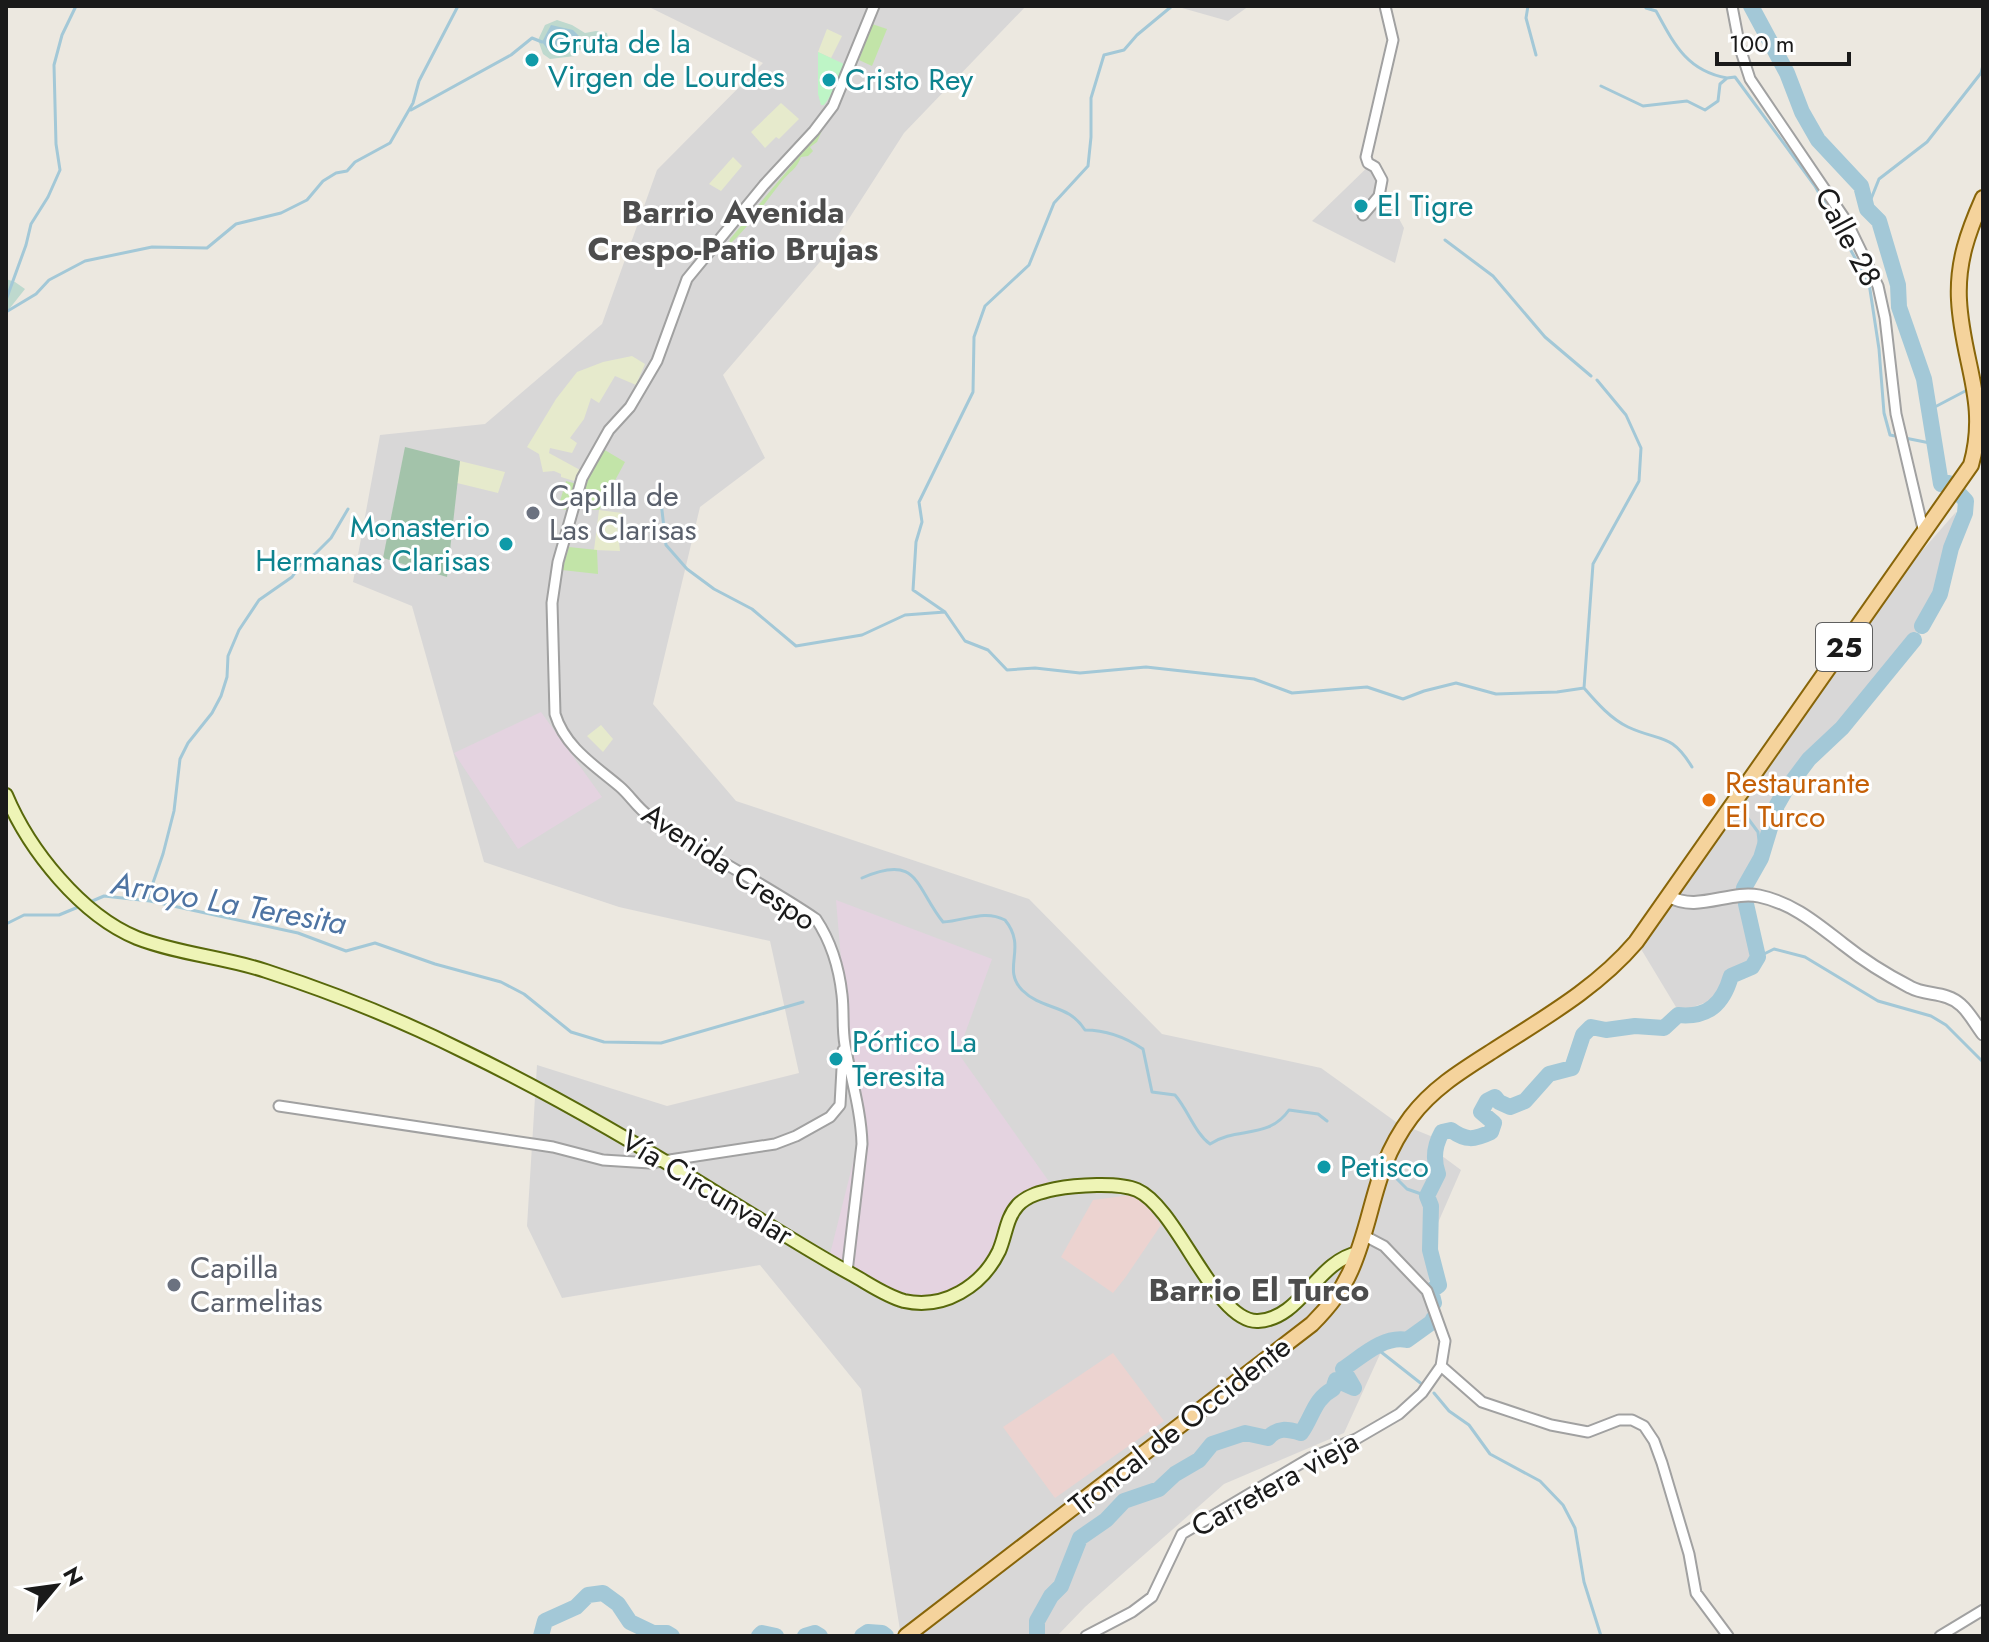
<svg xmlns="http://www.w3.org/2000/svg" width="1989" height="1642" font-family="Jost,sans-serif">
  <rect width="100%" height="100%" fill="#ece8e0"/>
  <path fill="#d8d7d7" d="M647,6H1026L904,133L825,256L723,375L765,458L700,507L653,704L736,801L1029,899L1162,1034L1321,1068L1396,1122L1433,1137L1430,1147L1461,1170L1427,1248L1429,1283L1434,1303L1417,1334L1381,1352L1344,1433L1224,1484L1085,1607L1057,1636H901L861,1389L760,1265L562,1298L527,1226L537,1065L667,1106L799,1073L770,941L619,907L484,862L412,606L353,582L380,435L485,424L602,324L657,170L763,63Z
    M1175,6H1249L1228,21Z
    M1376,159L1389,200L1404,228L1395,263L1312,221Z
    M1956,512L1942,572L1919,628L1849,721L1787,793L1761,858L1744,887L1755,955L1728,975L1718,998L1679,1012L1638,944L1886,592Z"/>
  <path fill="#ecd3d0" d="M1138,1194L1161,1225L1125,1278L1113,1293L1061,1257L1093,1200Z
    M1113,1353L1164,1421L1055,1498L1003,1427Z"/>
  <path fill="#e4d3e0" d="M541,712L602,797L518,849L454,753Z
    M836,900L992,959L958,1053L1055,1190L1028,1193L998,1257L974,1287L935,1301L906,1299L827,1266L857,1147Z"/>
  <path fill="#e6eacc" d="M827,29L842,36L831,58L818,52Z
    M781,103L799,119L779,139L776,137L765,148L751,132Z
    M733,157L742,166L721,191L709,184Z
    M632,356L645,364L636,385L615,376L599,403L591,398L584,419L570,438L577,443L572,453L550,448L549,453L582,471L574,481L561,477V474L554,471L543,472L539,454L527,447L556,399L577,372L603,362Z
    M460,461L505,472L498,493L457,483Z
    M599,510L622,513L617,525L620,551L594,550Z
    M601,725L613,739L603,752L587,736Z"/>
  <path fill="#c2e4a8" d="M872,24L887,29L872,66L859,60Z
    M823,128L817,142L810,147L813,151L808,156L801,157C797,169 789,172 782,181C765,203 749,226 729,245L730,239Z
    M603,449L625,462L599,510L577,508L580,497Z
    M566,481L577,484L566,510L558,508Z
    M569,547L597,550L598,574L562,570Z"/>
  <path fill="#bed9ce" d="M557,20L572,25L585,33L596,31L607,33L609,44L579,50L575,56L550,59L543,54L538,40L545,25Z
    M6,279L15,282L25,289L6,313Z"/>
  <path fill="#a3c3aa" d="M405,447L460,461L447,577L383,558Z"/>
  <path fill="#bef5c6" d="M818,52L844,64L834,91L824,105H821L818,94Z"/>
  <path fill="#a3c8d7" d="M551,25L573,30L580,37L574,48L566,54L549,51L542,42Z"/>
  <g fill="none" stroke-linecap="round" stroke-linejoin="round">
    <path stroke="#a3c8d7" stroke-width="3" d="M1172,6L1137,35L1124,50L1104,55L1091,98V137L1088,166L1054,203L1029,265L985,306L974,337L973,392L919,502L922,522L916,542L913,590L945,612L965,641L988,650L1007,670L1035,668L1080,673L1146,667L1254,679L1292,693L1367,687L1403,699L1424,691L1456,683L1496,694L1557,692L1584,688C1597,703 1611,719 1628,727C1660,742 1671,732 1692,767
      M1528,6L1526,18L1536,55
      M1646,8L1656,11C1674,44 1687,71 1727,78
      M1601,86L1643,106L1687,101L1705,110L1718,101L1720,84L1727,78L1735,77L1815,186L1869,283L1879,349L1884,413L1890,435L1935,444
      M411,110L511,55L532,38L542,42
      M1867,209L1879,179L1927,142L1981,73L1983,65
      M1445,240L1493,276L1545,337L1591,376
      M6,300L26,245L31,224L48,197L60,170L56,144L54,65L62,35L76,6
      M6,312L36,294L49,280L85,261L152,247L207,248L236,224L281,213L307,200L323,181L336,173L347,171L355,162L390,143L413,103L419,81L458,6
      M1931,409L1969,389
      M661,502L666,545L687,569L714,589L752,609L796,646L862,635L905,615L945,612
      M1584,688L1593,564L1639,481L1641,448L1626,415L1597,380
      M1738,805L1758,832L1761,858
      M862,878C919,853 915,887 943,922C965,921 984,909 1005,920C1028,948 1001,968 1022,990C1043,1011 1068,1003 1085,1030C1106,1030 1125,1037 1143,1049L1152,1092L1175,1095C1188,1110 1195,1133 1210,1144C1237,1126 1268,1140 1289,1110L1318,1114L1327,1121
      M147,900L163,854L174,811L180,759L188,743L212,713L221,696L227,677L228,656L239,630L259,600L292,577L303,561L315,554L331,538L348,509
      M90,902L104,896L150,901L298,933L346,951L375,943L435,964L501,982L524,994L571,1032L604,1042L661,1043L803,1002
      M6,924L24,915H59L83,905
      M1758,957L1774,949L1805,957L1878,1001L1931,1016L1946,1025L1983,1062
      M1388,1170L1407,1189L1427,1196
      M1376,1348L1423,1385
      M1434,1393L1449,1411L1469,1425L1490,1454L1540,1481L1563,1505L1575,1528L1584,1582L1601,1636"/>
    <path stroke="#a3c8d7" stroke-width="16" d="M1751,6L1787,73L1802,112L1818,140L1861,186L1867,209L1879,221L1898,285L1899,307L1924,379L1941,484L1949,483L1966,501L1965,513L1951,548L1940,594L1922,626
      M1744,888L1761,858L1777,805L1785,791L1809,759L1842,728L1914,640
      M1434,1303L1431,1291L1439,1285L1430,1250L1431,1206L1427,1196L1438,1174C1433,1160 1434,1146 1442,1132L1451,1130C1466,1141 1474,1140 1491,1132L1494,1123L1481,1112L1487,1101L1495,1097L1499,1102L1510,1107L1525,1101L1549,1074L1572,1068L1583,1035L1591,1027L1606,1030L1635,1026L1664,1028L1678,1015C1708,1018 1723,1004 1731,976L1752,967L1758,957L1746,904
      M541,1636L545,1621L576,1607L588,1595L603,1593L618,1604L630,1622L653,1633H667L672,1636
      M759,1636L762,1633L776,1636
      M805,1636L815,1633L820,1636
      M862,1636L868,1632L882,1633L886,1636
      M1037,1636V1621L1051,1596L1061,1586L1080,1538L1106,1520L1124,1501L1159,1489L1175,1474L1199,1460L1212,1444L1245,1433L1268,1438C1278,1427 1287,1429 1301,1433C1313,1416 1314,1399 1333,1389L1336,1380L1354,1388L1343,1369C1361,1357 1384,1335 1407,1340L1432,1322L1433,1319"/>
    <defs>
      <path id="minor" d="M1732,6L1740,48L1750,79L1847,222L1878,286L1885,318L1896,414L1924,533
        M1363,215L1379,196L1382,180L1375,167L1368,163L1366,157L1393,40L1385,6
        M279,1106L553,1147L603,1160L650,1163L775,1144L796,1136L830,1117L840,1105L843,1050
        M847,1272L862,1144C861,1110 851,1079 845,1045C842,1029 844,1012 842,995C839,967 832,943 816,919C762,882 703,854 649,816C637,808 630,795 619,786C594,765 565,747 555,714L552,603L558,562L582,478L609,430L630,407L657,361L687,279L764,185L814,131L833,106L874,6
        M1441,1366L1482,1402L1551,1425L1588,1432L1619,1420H1632L1644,1426L1654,1441L1662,1463L1689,1554L1696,1593L1728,1636
        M1086,1636L1132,1612L1152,1597L1182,1534L1310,1458L1356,1439L1399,1414L1422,1393L1441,1366L1445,1341L1427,1291L1384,1246L1363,1235
        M1940,1636L1983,1610"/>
      <path id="tertiary" d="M1669,896C1696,913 1730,890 1759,896C1793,903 1817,924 1843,944C1863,960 1887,975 1910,987C1926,996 1946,991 1961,1005C1970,1013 1976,1025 1983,1034"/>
      <path id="secondary" d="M6,795C29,850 81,915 137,938C178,954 224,957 266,971C334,993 401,1020 465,1052C552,1094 636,1143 718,1194C763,1221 807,1250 853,1275C869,1284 886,1296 904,1301C944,1310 982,1286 999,1251C1006,1235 1006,1218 1018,1205C1028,1195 1041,1192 1055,1189C1075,1185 1119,1182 1137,1190C1178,1208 1215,1323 1258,1321C1301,1319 1317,1261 1358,1253"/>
      <path id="primary" d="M906,1636L1312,1324C1328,1308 1342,1291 1351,1270C1375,1215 1372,1169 1411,1117C1432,1089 1461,1071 1491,1052C1542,1019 1596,989 1636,942L1971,465C1989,402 1962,362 1959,300C1957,262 1968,232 1983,198"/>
    </defs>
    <use href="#minor" stroke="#a1a1a1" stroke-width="13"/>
    <use href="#tertiary" stroke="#a1a1a1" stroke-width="15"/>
    <use href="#secondary" stroke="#58680b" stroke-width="16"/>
    <use href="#primary" stroke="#886509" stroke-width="18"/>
    <use href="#minor" stroke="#fff" stroke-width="9"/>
    <use href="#tertiary" stroke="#fff" stroke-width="11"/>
    <use href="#secondary" stroke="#eef4b6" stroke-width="12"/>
    <use href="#primary" stroke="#f5d39c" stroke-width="14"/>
  </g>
  <g fill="#0f9aa8" stroke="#fff" stroke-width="3">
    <circle cx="532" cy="60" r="8"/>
    <circle cx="829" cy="80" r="8"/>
    <circle cx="1361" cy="206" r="8"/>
    <circle cx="506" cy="544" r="8"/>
    <circle cx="836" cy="1059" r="8"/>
    <circle cx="1324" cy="1167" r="8"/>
  </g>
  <g fill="#6b7280" stroke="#fff" stroke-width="3">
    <circle cx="533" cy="513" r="8"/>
    <circle cx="174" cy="1285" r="8"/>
  </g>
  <circle fill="#e8710a" stroke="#fff" stroke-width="3" cx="1709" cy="800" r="8"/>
  <g text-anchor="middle" stroke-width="6" stroke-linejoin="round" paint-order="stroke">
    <rect fill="#fff" stroke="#5f5f5f" stroke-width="2" x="1816" y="623" width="56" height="48" rx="6"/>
    <g font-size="28" font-weight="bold" fill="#1a1a1a">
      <text x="1844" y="657">25</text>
    </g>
    <g font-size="30" fill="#0d838f" stroke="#fff" text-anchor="start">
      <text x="548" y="53">Gruta de la<tspan x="548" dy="34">Virgen de Lourdes</tspan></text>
      <text x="845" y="90">Cristo Rey</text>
      <text x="1377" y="216">El Tigre</text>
      <text x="490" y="537" text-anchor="end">Monasterio<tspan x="490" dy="34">Hermanas Clarisas</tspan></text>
      <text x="852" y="1052">Pórtico La<tspan x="852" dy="34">Teresita</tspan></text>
      <text x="1340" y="1177">Petisco</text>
    </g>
    <g font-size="30" fill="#1a1a1a" stroke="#fff">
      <text transform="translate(1848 237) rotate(62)" y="10">Calle 28</text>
      <text transform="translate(729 867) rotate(34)" y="10">Avenida Crespo</text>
      <text transform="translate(707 1188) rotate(31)" y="10">Vía Circunvalar</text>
      <text transform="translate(1180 1426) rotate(-38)" y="10">Troncal de Occidente</text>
      <text transform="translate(1275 1484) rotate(-29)" y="10">Carretera vieja</text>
    </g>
    <g font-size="30" fill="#5b616d" stroke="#fff" text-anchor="start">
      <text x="549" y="506">Capilla de<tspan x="549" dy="34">Las Clarisas</tspan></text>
      <text x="190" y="1278">Capilla<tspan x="190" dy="34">Carmelitas</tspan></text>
    </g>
    <g font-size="30" fill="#c56008" stroke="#fff" text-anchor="start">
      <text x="1725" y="793">Restaurante<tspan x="1725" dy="34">El Turco</tspan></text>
    </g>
    <g font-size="32" font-weight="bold" fill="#4d4d4d" stroke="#fff">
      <text x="733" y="223">Barrio Avenida<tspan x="733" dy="37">Crespo-Patio Brujas</tspan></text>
      <text x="1259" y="1301">Barrio El Turco</text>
    </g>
    <g font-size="32" font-style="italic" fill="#4e74a3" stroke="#fff">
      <text transform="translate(229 903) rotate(10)" y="11">Arroyo La Teresita</text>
    </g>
  </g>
  <rect width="1989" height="1642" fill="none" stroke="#1a1a1a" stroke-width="16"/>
  <g transform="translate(56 1586) rotate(61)" stroke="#ffffff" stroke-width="6" paint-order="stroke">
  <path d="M0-6L14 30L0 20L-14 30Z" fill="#1a1a1a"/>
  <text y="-12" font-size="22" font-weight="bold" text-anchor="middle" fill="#1a1a1a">N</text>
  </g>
  <path d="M1717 52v12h132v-12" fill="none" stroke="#1a1a1a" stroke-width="4"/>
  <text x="1729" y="52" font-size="24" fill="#1a1a1a" stroke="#ffffff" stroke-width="6" paint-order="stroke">100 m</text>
</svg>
